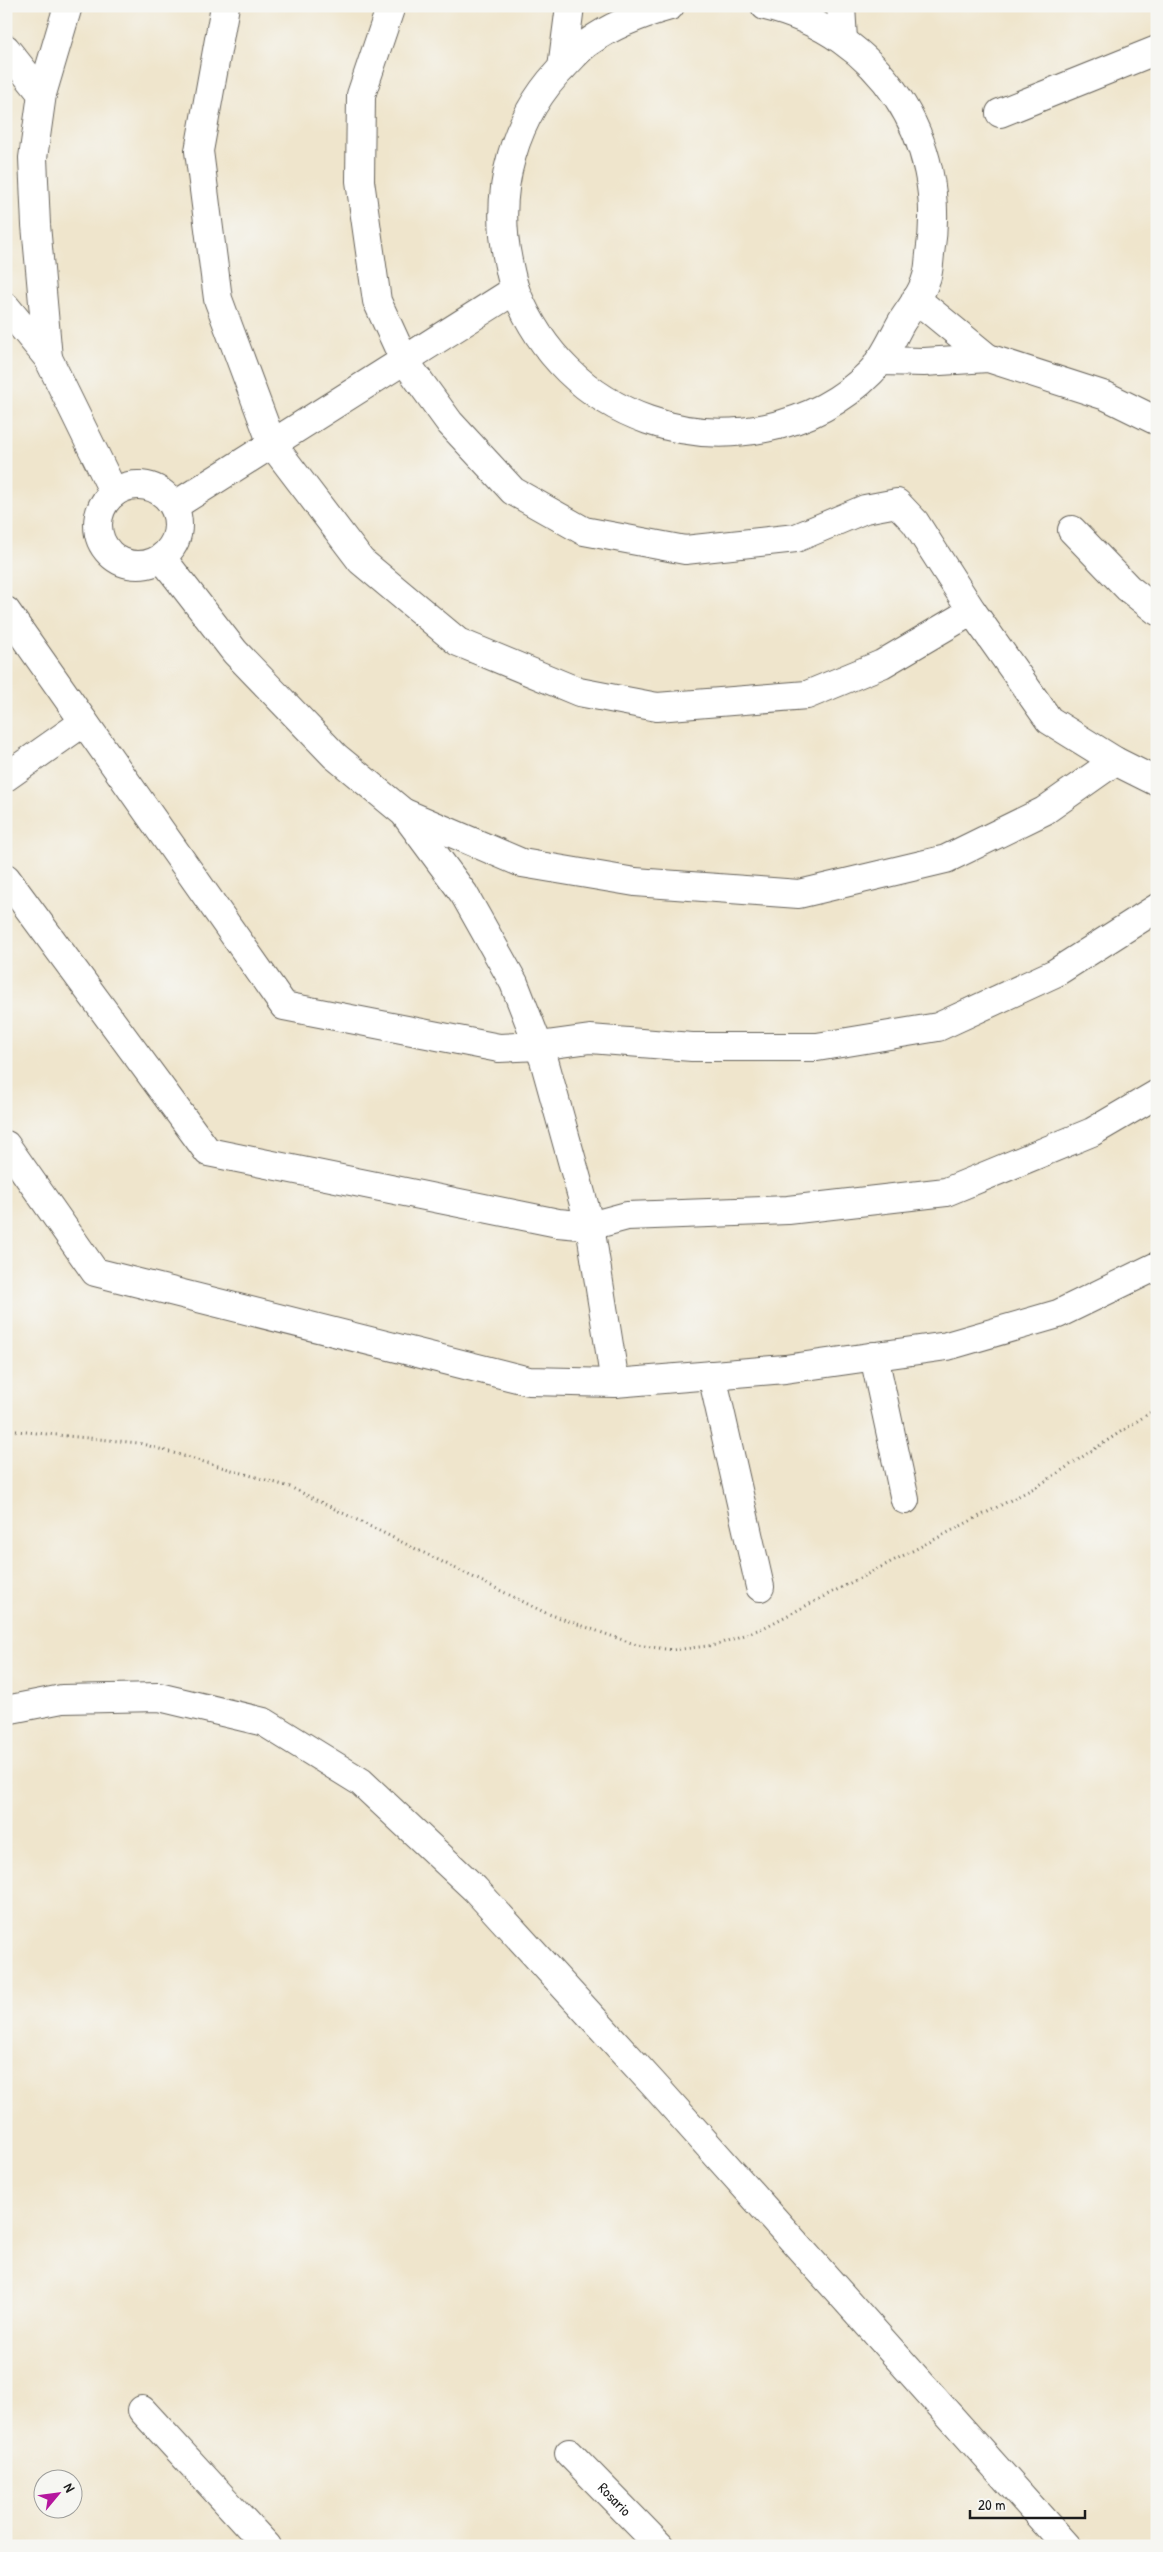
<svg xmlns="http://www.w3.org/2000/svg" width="1163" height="2552" font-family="'Patrick Hand',sans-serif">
  <rect width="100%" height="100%" fill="#f6f6f2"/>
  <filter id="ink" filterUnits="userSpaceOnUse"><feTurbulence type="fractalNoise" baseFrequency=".02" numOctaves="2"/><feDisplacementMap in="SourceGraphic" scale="10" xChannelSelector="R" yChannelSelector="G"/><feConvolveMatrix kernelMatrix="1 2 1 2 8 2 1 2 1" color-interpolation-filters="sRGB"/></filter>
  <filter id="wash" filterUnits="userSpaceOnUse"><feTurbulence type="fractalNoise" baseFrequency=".0096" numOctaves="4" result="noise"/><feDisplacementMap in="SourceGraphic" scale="20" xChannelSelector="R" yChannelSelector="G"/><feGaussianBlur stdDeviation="1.12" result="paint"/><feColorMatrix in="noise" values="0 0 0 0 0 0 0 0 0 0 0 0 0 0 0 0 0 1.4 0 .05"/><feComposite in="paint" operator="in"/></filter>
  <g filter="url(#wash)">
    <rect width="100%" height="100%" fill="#efe5cc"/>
  </g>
  <g filter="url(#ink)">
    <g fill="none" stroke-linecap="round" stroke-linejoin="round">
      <defs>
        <g id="minor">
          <path d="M225,6L199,151L218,299L272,444L361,561L458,642L579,692L657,707L807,695L882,664L972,611"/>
          <path d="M391,6L361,95L360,181L377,301L404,360L450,423L513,491L584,531L685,550L796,538L865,509L897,503L915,522L972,611L1049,720L1115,761L1157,782"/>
          <path d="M670,6C641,14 614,24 589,42C581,47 574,56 566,64C514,115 493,190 508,261C510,271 512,282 516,292C541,353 586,398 648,420C723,447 814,430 871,372C884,359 892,339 901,323C909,310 922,294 926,279C929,272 929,262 930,254C949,139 879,33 765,6"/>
          <path d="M841,6L843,40"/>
          <path d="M6,49L42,94"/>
          <path d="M562,68L570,6"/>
          <path d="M1000,113L1157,50"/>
          <path d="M916,299L988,358"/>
          <path d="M6,307L48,358L114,493"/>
          <path d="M48,358L36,225L33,158L42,94L68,6"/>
          <path d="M879,361L924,362L988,358L1106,396L1157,421"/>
          <circle cx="138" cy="525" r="40"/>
          <path d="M174,506L515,290"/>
          <path d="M1072,530L1128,588L1157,611"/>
          <path d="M162,558L235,652L335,756L404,813L464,894L514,983L544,1060L590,1226L615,1383"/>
          <path d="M6,611L284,1006L499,1048L539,1046L590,1039L692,1047H817L938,1027L1055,973L1157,908"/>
          <path d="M6,777L84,722"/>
          <path d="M405,813L522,863L635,882L799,894L946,859L1044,811L1115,761"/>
          <path d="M6,878L208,1152L558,1223L590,1226L627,1216L788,1210L946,1192L1092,1132L1157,1094"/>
          <path d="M6,1145L95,1272L529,1381L615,1383L785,1369L947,1346L1058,1314L1157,1266"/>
          <path d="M874,1356L905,1500"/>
          <path d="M712,1375L760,1587"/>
          <path d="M6,1710L62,1699L159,1697L264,1722L361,1782L475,1889L655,2086L1066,2546"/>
          <path d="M142,2410L267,2546"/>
          <path id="s1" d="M569,2453L660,2546"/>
        </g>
      </defs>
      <use href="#minor" stroke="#66625a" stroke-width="30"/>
      <path stroke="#66625a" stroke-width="3" stroke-dasharray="1 4" stroke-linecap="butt" d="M6,1430L139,1443L290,1487L546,1613L637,1645L673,1650L716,1645L763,1628L1038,1486L1157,1408"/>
      <use href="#minor" stroke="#fff" stroke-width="28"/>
    </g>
  </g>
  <g text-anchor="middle" stroke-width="4.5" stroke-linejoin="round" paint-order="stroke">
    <g font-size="15" fill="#1c1c1c" stroke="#f6f6f2">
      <text dy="5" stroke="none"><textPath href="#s1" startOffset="65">Rosario</textPath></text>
    </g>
  </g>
  <rect width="1163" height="2552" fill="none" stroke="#f6f6f2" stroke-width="25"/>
  <g transform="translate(58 2494) rotate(61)"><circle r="24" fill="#f6f6f2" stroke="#9f9f9c"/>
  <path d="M0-4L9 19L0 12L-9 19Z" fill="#b5179e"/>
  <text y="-8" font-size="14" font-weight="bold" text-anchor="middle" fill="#1c1c1c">N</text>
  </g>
  <path d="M970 2510v8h115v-8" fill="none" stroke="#1c1c1c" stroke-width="2.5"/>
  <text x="978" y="2510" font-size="15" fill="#1c1c1c" stroke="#f6f6f2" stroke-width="4" paint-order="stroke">20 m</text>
</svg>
